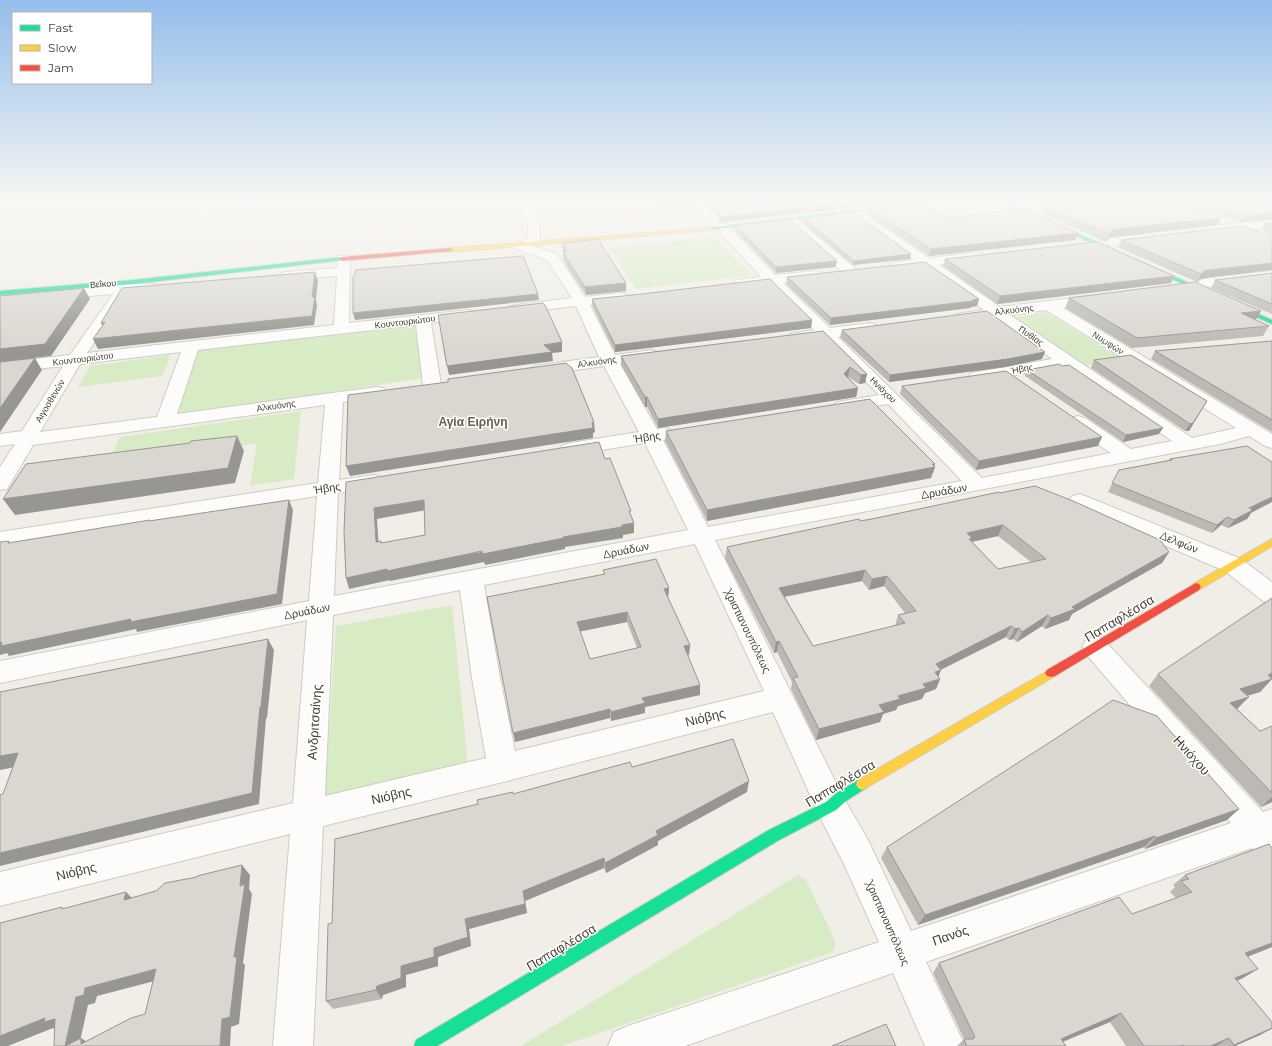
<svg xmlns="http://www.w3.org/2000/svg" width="1272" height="1046" font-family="Montserrat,sans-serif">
  <rect width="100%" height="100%" fill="#f0eee6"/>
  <path fill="#d7ebc5" d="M715,237L752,275L636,289L609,248Z
    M1046,312L1122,359L1084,366L1010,318Z
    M416,323L423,378L175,416L196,350Z
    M170,355L163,376L78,387L90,366Z
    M301,411L294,479L250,486L257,443L107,465L120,437Z
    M452,605L468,765L325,796L336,626Z
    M798,875L806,880L836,943L833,952L562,1046H521Z"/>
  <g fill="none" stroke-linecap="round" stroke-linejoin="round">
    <defs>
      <path id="street" d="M216,203H232L230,205L209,213L206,218H198L196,216L201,209Z
        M510,203C513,203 519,202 523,203C537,209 541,226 540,240L533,246L557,254L585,297L621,293L626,294L628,297L626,300L590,305L615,355L651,350L657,352L659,355L657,358L620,364L657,429L664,428L671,430L673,434L671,438L663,440L708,527L962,481L888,404L843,411L837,410L834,406L837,402L879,395L823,338L796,342L790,340L788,337L790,334L814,330L769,284L741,287L736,286L734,283L736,280L761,277L718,230L716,227L718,224H726L775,275L816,271L821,272L823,275L821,278L783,283L830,328L871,323L876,325L879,328L876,331L838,337L982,478L1111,453L1071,426L1069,422L1071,418L1078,416L1085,418L1131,449L1172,441L1063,366L977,382L971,381L969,377L971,373L1052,359L994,317L961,321L956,320L954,317L956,314L984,310L924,267L896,270L891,269L889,266L891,263L914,260L851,214L849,212L851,210H859L929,258L975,253L980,254L981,257L980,260L939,265L1000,307L1097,295L1102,296L1104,299L1102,302L1063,308L1272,434V448L1265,446L1249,436L1220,444L715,540L842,795L868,840L911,931L1231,823L1086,654L1082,647L1086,640L1095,637L1104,640L1263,812L1272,809V862L1260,858L1252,848L926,962L965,1046H925L893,973L685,1046H608L614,1032L628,1026L879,942L844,864L820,817L773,712L503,782L323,826L313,1046H273L290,834L0,906V872L293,803L307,620L0,683V661L309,601L317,496L0,548V532L318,483L325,405L33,445L7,489L0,490V467L15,444L0,446V434L22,431L63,366L0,373V363L70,355L113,294L0,304V296L125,284H155L157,287L155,290L128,293L87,353L334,325L337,276L286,280L281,279L279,276L281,273L286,272L337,268L338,259L339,256H349L350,259L349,323L468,310L473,311L475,314L473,317L431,323L441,385L438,389L432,390L426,389L423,385L416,325L198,350L177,414L377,387L383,388L386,392L383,396L343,402L339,480L374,475L381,477L384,481L381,485L338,493L334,596L688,530L645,443L570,455L563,453L560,449L563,445L570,443L639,432L604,366L540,375L534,374L532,370L534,366L540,365L599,357L576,306L516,313L511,312L509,309L511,306L516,305L572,298L547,260L514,248L512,245L514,242H522L528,238C530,211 521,219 510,203ZM1046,310L1236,428L1192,438L1010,315ZM181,352L157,417L40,432L80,364ZM695,544L764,691L515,751L500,678L484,585ZM460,590L472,678L486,758L325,796L333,615Z
        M692,203H703L719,219L717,221H709Z
        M791,217L795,218L855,268L857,271L855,274H845L787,222L785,220L787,218Z
        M1272,220V228L1216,234L1212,233L1210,230L1212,227L1216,226Z
        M1150,234L1154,235L1156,238L1154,241L1113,246L1109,245L1107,242L1109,239L1113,238Z
        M1272,271V279L1205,287L1200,286L1198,283L1200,280L1205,279Z
        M1080,494L1241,559L1272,582V604L1263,601L1225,571L1072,506L1069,501L1072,496Z"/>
      <path id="fast" d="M912,203H925L710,230L708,229L710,228Z
        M1003,203H1009L1272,320V324Z
        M342,257L345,259L344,260L133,284L0,295V291L133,280Z
        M862,778L866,780L868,784L866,788L846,801L836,810L779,840L437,1046H414L416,1040L769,830L826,802L836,793Z"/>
      <path id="slow" d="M710,228L712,229V230L450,252L447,250L450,248Z
        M1272,539V546L1199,590H1193L1191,587L1193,584Z
        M1051,669L1055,670L1057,673L1055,676L866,788L862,790L858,788L856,784L858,780Z"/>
      <path id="jam" d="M450,248L453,250L452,251L342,261L339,259L342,257Z
        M1196,583L1199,584L1201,587L1199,590L1055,676L1051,677L1047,676L1045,673L1047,670Z"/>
    </defs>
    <use href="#street" stroke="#cdccc4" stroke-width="2"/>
    <use href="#fast" stroke="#cfccbd" stroke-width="2"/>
    <use href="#slow" stroke="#cfccbd" stroke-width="2"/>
    <use href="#jam" stroke="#cfccbd" stroke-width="2"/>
    <use href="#street" fill="#fdfcfb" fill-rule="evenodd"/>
    <use href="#fast" fill="#16e098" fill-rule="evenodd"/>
    <use href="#slow" fill="#ffcf43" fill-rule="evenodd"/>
    <use href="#jam" fill="#f24e42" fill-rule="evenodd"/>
  </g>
  <path fill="#bbb9b2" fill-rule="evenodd" d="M650,203H693V207L656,209Z
    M704,203H838L839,204L838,209L720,222H719V217Z
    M1037,203H1181L1218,225L1113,237L1108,238L1106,242L1041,213L1044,207H1045Z
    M1188,203H1259L1272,207V219L1240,222Z
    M870,208L950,218L1078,233L1075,240L929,256L868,215Z
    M804,218L911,254L910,259L853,265L803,223Z
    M1265,223L1272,226V235L1262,230Z
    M735,225L837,261L835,267L776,273L735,231Z
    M1272,236L1205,278L1200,279L1197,282L1118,247L1121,240Z
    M562,243L626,283V291L586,295L567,267L563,259V251Z
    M945,259L1174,276L1171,283L997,304L943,266Z
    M1272,273V314L1211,288L1215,280Z
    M787,277L979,299L977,306L971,307L970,308L830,325L786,284Z
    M1069,298L1261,311L1255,320L1269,326L1263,336L1132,348L1065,308Z
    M592,299L812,320L811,328L615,352L592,306Z
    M842,330L1042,359L1006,367L889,382L840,337Z
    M823,331L867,374L865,383L859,384L848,377L858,388L856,397L658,428L647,407H645L621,365V356Z
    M1272,341V432L1151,359L1155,351Z
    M1094,360L1207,401L1189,431H1185L1091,368Z
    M1027,370L1159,434L1123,442L1025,376Z
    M902,386L1098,446L976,470L900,394Z
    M666,431L935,464L934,466L935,467L931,478L707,521L665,441Z
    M1170,459L1251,513L1247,519L1228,528L1221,525L1212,533L1108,492L1119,470L1169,460Z
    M1000,493L1169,552L1162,563L1072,614L1069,620L1045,629L1042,626L1017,642L1013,639L1009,640L1006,637L941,670L938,676L940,679L936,689L925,693L922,699L898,706L896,710L883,714L880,722L816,740L791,689L792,682L777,652L774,653L725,558L727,547L860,521ZM998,536L1031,562L998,569L972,542ZM862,581L869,590L884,586L905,613L898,615L895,626L813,646L785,597Z
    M603,570L669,588L668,598L690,645L689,655H688L700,695L645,707V713L611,721L610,718L515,742L604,574ZM627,622L637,648L590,659L580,631Z
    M1158,674L1272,679L1260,692L1247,696L1237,709L1260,731L1272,726V802L1261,807L1149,686Z
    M632,767L747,792L658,841V845L606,873L604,868L525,901L527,913L469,929L471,946L438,957V966L406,975V987L383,995L382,999L333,1009L326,1001L332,923L478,804L514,794Z
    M1239,809L1227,820L1145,849L1144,847L918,925L881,858L887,847Z
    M1272,848V947L1247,957L1243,978L1237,981L1272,1022V1029L1260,1035L1235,1046H1126L1110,1022L1063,1042L1066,1046H957L964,1039L933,973L939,963L1132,914L1176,898L1170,892L1175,887L1173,885L1185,875Z"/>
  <path fill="#989691" d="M841,203H891L840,209Z
    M839,204L838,209L720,222V217Z
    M1272,213V219L1240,222L1244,216Z
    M1221,218L1218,225L1113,237L1108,238L1106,242L1111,231L1116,229Z
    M1078,233L1075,240L929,256L931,249Z
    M911,254L910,259L853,265L854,261Z
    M837,261L835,267L776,273V267Z
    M1272,263V270L1205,278L1200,279L1197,282L1201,274L1204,271Z
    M315,272L318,281L316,299L317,306L314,325L98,349L93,339L312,297Z
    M1174,276L1171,283L997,304L1000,296Z
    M626,283V291L586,295L585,287Z
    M84,288L90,299L51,356L0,362V349Z
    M538,294L539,300L355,320L353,313Z
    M979,299L977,306L971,307L970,308L830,325L831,318Z
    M1261,311L1255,321L1241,313Z
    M812,320L811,328L615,352V345Z
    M105,322L106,332L101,323Z
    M562,342V352L552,353L553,361L449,375L447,366L544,345Z
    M1045,352L1042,359L1006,367L889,382L890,375Z
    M35,358L42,370L0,432V408Z
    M850,367L848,377L843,383L844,374Z
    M867,374L865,383L859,384L861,375Z
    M858,388L856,397L658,428V419Z
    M645,397H647V407H645Z
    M1207,401L1189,431H1185L1190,424Z
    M594,422L595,432L593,433V438L350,476L346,466Z
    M1163,428L1159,434L1123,442L1126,435Z
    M237,436L244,451L235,483L15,515L3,499Z
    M1102,437L1098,446L976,470L979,461Z
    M935,464L934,467H935L931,478L707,521V510Z
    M1272,497V502L1251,513L1247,519L1228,528L1234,520L1249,508Z
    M289,500L293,510L282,604L137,632L136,629L9,656L7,653L0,655V643Z
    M424,500L426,510L377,519L379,552L376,542L374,508Z
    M1227,517L1221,525L1212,533L1217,525Z
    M634,523V533L623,535V538L565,547V549L485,565L484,562L390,581V580L349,589L346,578L387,569L563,537L622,525Z
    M1003,525L998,536L971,542L967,533Z
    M1169,552L1162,563L1072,614L1069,620L1045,629L1051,618Z
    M865,570L862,581L777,598L779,588Z
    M887,576L884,586L869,590L872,579Z
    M669,588L668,598L663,599L664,589Z
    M627,612V622L578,632L577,622Z
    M1048,615L1042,626L1017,642L1022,632Z
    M1011,626L1006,637L940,670H941L937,680L940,679L936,689L925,693L922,699L898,706L896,710L883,714L880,722L816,740L819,729L879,705L923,684L936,664Z
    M1019,628L1013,639L1009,640L1015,629Z
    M268,639L274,650L267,718H266L259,804L0,866V853L260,707Z
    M779,641L777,652L774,653L776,642Z
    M690,645L689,655L684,656V646Z
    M1272,673V679L1260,692L1229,701L1240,689Z
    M700,685V695L645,707V713L611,721V712L642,698Z
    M1249,697L1237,709L1230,703Z
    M610,709V718L515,742L513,733Z
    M18,753L30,764L0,770V756Z
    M749,781L747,792L658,841V845L606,873L605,863L656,831Z
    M1272,797V802L1261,807Z
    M1239,809L1227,820L1145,849L1156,838Z
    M1155,836L1144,847L918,925L925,915Z
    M604,858V868L525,901L527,913L469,929L471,946L438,957V966L406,975V987L383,995L382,999L376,990L377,986L401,966L434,948L465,919L523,891Z
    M242,865L250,875L249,889L252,894L243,963L245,965L239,1024L231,1027L230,1046H220L222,1019L234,957Z
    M126,892L136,902L124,900Z
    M1272,943V947L1231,963L1245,953Z
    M156,969L166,978L97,996L95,1003L88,1005L79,1046H65L76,997L85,988Z
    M1258,969L1243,978L1221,987L1235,978Z
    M1121,1013L1110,1022L1052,1046L1061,1039Z
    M45,1018L55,1019L57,1030L53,1028L8,1046H0V1036Z
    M1272,1028L1260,1035L1235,1046H1232Z
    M81,1038L93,1046L81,1044Z
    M1229,1038L1216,1046H1211Z"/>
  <path fill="#d9d7cf" stroke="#989691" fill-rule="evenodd" d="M711,203H838L839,204L720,217L719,216L720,212Z
    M909,203H920L950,218L1024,209L1078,233L931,249L870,208Z
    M1055,203H1181L1221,218L1116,229L1111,231L1109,234L1044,207L1059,205Z
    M1209,203H1259L1272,207V213L1244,216Z
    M853,212L911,254L854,261L804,218Z
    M789,219L837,261L776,267L735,225Z
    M1265,223H1272V226Z
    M1241,226L1272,236V263L1209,270L1204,271L1201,274L1121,240Z
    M598,239L626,283L585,287L567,259L563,251H567L562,243Z
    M1097,242L1174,276L1000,296L945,259Z
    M523,256L538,294L353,313V276H355V270Z
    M925,262L979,299L972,300L973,301L831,318L787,277Z
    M315,272L312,297H315L312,316L93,339L105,322L101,323L122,288Z
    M1272,273V304L1215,280Z
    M770,279L812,320L615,345L592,299L633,295Z
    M1195,282L1261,311L1241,313L1269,326L1137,338L1069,298Z
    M84,288L45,344L0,349V296Z
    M543,303L545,305L562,342L544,345L552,352L447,366L438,315Z
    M987,311L1045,352L1008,359L890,375L842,330Z
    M823,331L867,374L861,375L850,367L844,374L858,388L658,419L647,397H645L621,356Z
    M1272,341V420L1155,351Z
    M1131,355L1207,401L1193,423L1190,424L1094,360Z
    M35,358L0,408V362Z
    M566,363L572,368L594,422L592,423L593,428L346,466L348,395L448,382V379Z
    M1059,364L1062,366L1069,365L1163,428L1126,435L1027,370Z
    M1006,371L1102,437L979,461L902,386Z
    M870,399L935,464H932L935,467L707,510L666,431Z
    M237,436L228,468L3,499L26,464L190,443L191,441Z
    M599,442L605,459L610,458L631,511H629L634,523L622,525V527L563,537L564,538L483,554L482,551L387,571V569L346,578L344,532L346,482ZM424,500L425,535L381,543V541L376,542L374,508Z
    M1247,446L1272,462V497L1249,508L1253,510L1234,520L1227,517L1217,525L1112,483L1119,470L1172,460L1170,459Z
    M1035,486L1073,501L1160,540L1169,552L1072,607L1075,609L1051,618L1048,615L1022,632L1019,628L1015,629L1011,626L936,664L941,670L935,672L940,679L923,684L926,688L898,696L900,699L879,705L884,712L819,729L793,678L798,677L779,641L776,642L727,547L859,519L860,521L872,519L999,492L1000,493ZM1003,525L1046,559L998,569L969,539L972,538L967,533ZM865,570L872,579L887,576L916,611L898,615L905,623L813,646L779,588Z
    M289,500L277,594L130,622L131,619L1,646L2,642L0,643V542L9,541L8,543L150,520L149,521Z
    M656,559L669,588L664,589L690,645L684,646L700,685L642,698L645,703L611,712L610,709L513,733L487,597L605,574L603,570ZM627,612L641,647L590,659L577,622Z
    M1272,598V673L1268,675L1272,679L1240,689L1249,697L1230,703L1260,731L1272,726V793L1158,674Z
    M268,639L261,707H260L252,793L0,853V795L3,794L18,753L0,756V692Z
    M1113,700L1157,716L1239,809L1156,838L1155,836L925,915L887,847L1061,735Z
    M733,739L749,781L656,831L658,835L605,863L604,858L523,891L525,904L465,919L468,937L434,948V957L401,966V978L377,986L376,990L326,1001L328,924L332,923L335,839L478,804L477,800L513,792V794L630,762L632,767Z
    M1269,844L1272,848V943L1245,953L1258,969L1235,978L1272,1022V1028L1234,1045L1229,1038L1211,1046H1184L1183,1045L1180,1046H1144L1121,1013L1061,1039L1066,1046H967L964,1039H973L975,1037L939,963L1119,897L1132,914L1192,892L1181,881L1189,879L1185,875Z
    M242,865L240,886L245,884L234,957H237L230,1017L222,1019L220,1046H65L81,1038V1044L131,1018L145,1014L156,969L85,988L84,995L76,997L65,1046H54L55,1019L44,1022L45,1018L0,1036V923L62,907V909L126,892L124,900L156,891L165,883L197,877V876Z
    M886,1024L896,1046H832Z"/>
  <linearGradient id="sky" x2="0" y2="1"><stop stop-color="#93beeb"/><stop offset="0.58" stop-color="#f8f7f4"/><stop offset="1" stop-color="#f8f7f4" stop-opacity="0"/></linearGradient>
  <rect width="1272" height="349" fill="url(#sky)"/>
  <g text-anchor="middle" stroke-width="3" stroke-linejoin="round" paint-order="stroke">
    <g font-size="9" fill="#454133" stroke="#fff">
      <text transform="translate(103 284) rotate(-5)" y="3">Βεΐκου</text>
      <text transform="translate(1014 310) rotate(-7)" y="3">Αλκυόνης</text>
      <text transform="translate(405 322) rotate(-7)" y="3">Κουντουριώτου</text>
      <text transform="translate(1031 336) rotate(35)" y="3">Πυθίας</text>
      <text transform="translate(1108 343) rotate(32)" y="3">Νυμφών</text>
      <text transform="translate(83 359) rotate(-7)" y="3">Κουντουριώτου</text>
      <text transform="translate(597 362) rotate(-8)" y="3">Αλκυόνης</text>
      <text transform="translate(1022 369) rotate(-11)" y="3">Ήβης</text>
      <text transform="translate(883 390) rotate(44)" y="3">Ηνιόχου</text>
      <text transform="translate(50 401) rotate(-59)" y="3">Αιγοσθενών</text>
      <text transform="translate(276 406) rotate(-8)" y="3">Αλκυόνης</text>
    </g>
    <g font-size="11" fill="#454133" stroke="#fff">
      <text transform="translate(647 437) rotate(-9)" y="4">Ήβης</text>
      <text transform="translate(327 488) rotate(-9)" y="4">Ήβης</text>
      <text transform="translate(944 491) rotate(-10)" y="4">Δρυάδων</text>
      <text transform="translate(1179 542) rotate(22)" y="4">Δελφών</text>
      <text transform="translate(626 550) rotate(-11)" y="4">Δρυάδων</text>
      <text transform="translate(307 611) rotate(-11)" y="4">Δρυάδων</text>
      <text transform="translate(748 631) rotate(64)" y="4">Χριστιανουπόλεως</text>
      <text transform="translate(888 923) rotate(66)" y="4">Χριστιανουπόλεως</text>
    </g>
    <g font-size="12" font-weight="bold" fill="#68614a" stroke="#fff">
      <text x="473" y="426">Αγία Ειρήνη</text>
    </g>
    <g font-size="13" fill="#454133" stroke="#fff">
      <text transform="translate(1119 618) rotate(-31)" y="5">Παπαφλέσσα</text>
      <text transform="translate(705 717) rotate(-14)" y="5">Νιόβης</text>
      <text transform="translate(314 722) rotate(-86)" y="5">Ανδριτσαίνης</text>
      <text transform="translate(1192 755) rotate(48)" y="5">Ηνιόχου</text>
      <text transform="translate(840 783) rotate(-31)" y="5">Παπαφλέσσα</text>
      <text transform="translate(391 795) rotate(-13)" y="5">Νιόβης</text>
      <text transform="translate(76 871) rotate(-14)" y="5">Νιόβης</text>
      <text transform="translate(950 935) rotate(-19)" y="5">Πανός</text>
      <text transform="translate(561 947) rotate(-31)" y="5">Παπαφλέσσα</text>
    </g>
  </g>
  <rect x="12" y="12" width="140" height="72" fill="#ffffff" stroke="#b5b3ad"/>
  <rect x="20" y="25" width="20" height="6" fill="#16e098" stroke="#b5b3ad"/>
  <text x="48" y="32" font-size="12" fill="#454133">Fast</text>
  <rect x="20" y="45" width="20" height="6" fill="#ffcf43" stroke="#b5b3ad"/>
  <text x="48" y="52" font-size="12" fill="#454133">Slow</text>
  <rect x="20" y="65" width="20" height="6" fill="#f24e42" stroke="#b5b3ad"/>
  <text x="48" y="72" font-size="12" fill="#454133">Jam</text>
</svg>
